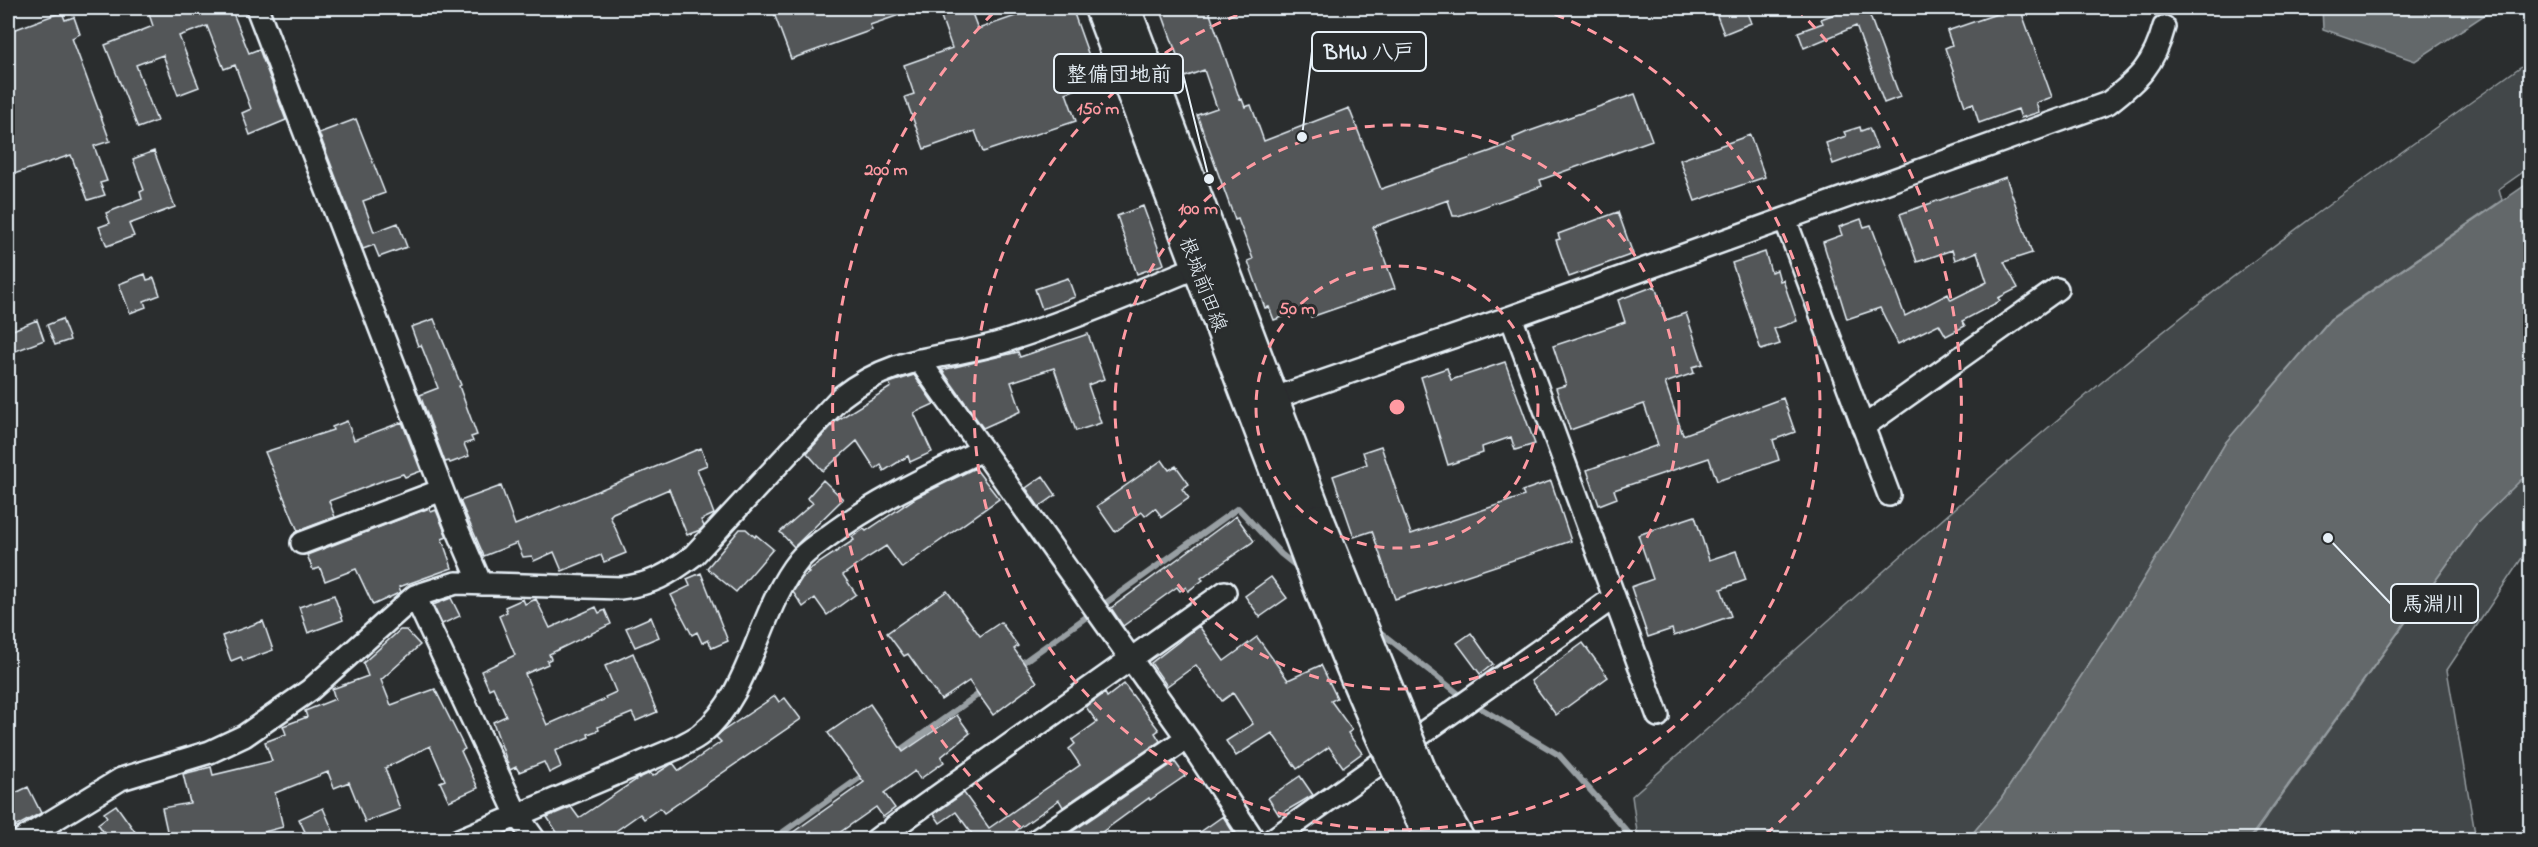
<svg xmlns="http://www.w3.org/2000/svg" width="2538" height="847" font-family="'Indie Flower','Klee One',sans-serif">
  <rect width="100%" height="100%" fill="#2a2d2e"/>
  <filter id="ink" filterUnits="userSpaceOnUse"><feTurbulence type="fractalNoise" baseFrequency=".0167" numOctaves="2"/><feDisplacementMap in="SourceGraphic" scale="12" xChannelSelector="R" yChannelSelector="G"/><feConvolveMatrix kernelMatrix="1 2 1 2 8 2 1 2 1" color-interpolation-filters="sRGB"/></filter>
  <g filter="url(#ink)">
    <path fill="#424648" stroke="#959ca0" stroke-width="1.5" d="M2530,60V167L2499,189L2502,200L2330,319L2226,442L2132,598L2001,799L1968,839H1644L1637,832L1632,796C1792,654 1950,509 2114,372C2247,261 2390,160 2530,60Z
      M2530,471V546L2447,670L2476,839L2250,840L2476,524Z"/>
    <path fill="#63686b" stroke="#989fa3" stroke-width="1.5" d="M2322,8H2495L2415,61L2323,29Z
      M2530,182V471L2476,524L2249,839H1968L2001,799L2132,598L2226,442L2330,320Z"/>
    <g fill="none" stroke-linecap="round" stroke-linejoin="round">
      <path stroke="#989fa3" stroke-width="6" d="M1375,628L1464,698
        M1018,666L1238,508L1281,554L1301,570
        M1472,703L1559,755L1632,837
        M896,753L983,691
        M772,840L865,774"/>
    </g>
    <path fill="#535759" stroke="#e8f1f8" stroke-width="1.5" d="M147,8H231L249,53L259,49L286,120L250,135L242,113L251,109L235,65L224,69L207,26L179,36L199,87L178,95L163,55L136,65L157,121L138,128L105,45L153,26Z
      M772,8H913L914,10L870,25L872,30L791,59Z
      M938,8H970L978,29L1039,8H1072L1098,81L1066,93L1076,121L983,152L975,131L924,149L905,97L914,94L904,65L952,48Z
      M1160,8H1208L1240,100L1242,99L1245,107L1251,105L1264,141L1349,108L1381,189L1491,151L1514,142L1513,138L1527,132L1635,94L1652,140L1540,180L1542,186L1458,216H1453L1448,200L1373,227L1395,288L1311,317L1308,308L1274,320L1269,307L1265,308L1248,261L1253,259L1238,219L1235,220L1197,115L1217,108L1204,70L1185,77Z
      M1714,8H1745L1751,23L1724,34Z
      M1851,8H1867L1900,97L1884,103L1856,26L1804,48L1798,32L1823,23L1821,19Z
      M2014,8H2020L2052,97L2036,103L2039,112L2021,118L2018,109L1979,123L1973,103L1965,106L1945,48L1952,45L1947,31Z
      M62,12L65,20L74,17L80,34L72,38L110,141L94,146L107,181L100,183L105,195L88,200L71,155L8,176V32Z
      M356,119L385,193L363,201L374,232L398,223L407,247L379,257L374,245L363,249L319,133Z
      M1860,127L1861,131L1869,128L1877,148L1833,164L1826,143L1846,136L1844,132Z
      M1750,135L1765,177L1695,201L1680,160Z
      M154,151L175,207L129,224L134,236L107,246L99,227L110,223L106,213L142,199L140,192L144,190L133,159Z
      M2006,177L2032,253L2004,262L2018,288L1998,298L2000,301L1962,321L1965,326L1946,336L1939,324L1898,344L1880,308L1847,319L1823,242L1842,235L1839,227L1861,219L1864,227L1871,225L1905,316L1948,294L1951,300L1987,282L1977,252L1955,260L1952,250L1917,262L1900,214Z
      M1143,206L1164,264L1137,274L1117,216Z
      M1618,212L1633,254L1569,277L1556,240L1560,239L1558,234Z
      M1765,252L1771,272L1777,270L1780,281L1783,280L1797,321L1774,329L1780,344L1761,350L1732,263Z
      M145,274L147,280L154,278L160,295L144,301L146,307L130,313L119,284Z
      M1068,278L1075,297L1042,309L1035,289Z
      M1655,286L1666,320L1686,313L1703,364L1692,367L1694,373L1665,383L1683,435L1783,398L1795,432L1773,440L1779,460L1717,481L1709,458L1614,490L1617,498L1599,505L1587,470L1658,445L1644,404L1570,430L1556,388L1566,385L1553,346L1625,322L1618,300Z
      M62,319L70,340L55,345L47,325Z
      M434,319L461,385L459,386L477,435L471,437L473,441L464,444L469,456L450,463L449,461L445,462L420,395L438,388L421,345L418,346L411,327Z
      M37,320L44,340L8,354V332Z
      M1088,334L1104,379L1088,385L1101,423L1076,431L1054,368L1011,382L1021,411L983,428L942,370L1018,352L1020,357Z
      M1505,362L1535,444L1515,450L1511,437L1482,447L1483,453L1448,465L1421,377L1447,368L1451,380Z
      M914,375L934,404L914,413L932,452L910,462L908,456L884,471L881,465L875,469L857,441L823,471L807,453L836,421L891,387L889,383Z
      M347,421L354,440L402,422L421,471L405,477L403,474L387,479L329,501L335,517L298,531L265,452L333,430L332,427Z
      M1381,446L1411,534L1524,496L1522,491L1551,481L1571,541L1395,599L1372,531L1354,537L1333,476L1367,464L1363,452Z
      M701,448L707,465L697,469L714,514L701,520L704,526L700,530L687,535L669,489L613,513L610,516L626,553L604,562L601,555L562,571L554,552L534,561L532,556L523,557L517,543L484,556L460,501L501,486L515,525Z
      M1162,460L1169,470L1176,466L1189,484L1182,489L1189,498L1162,517L1155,508L1145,516L1142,512L1115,532L1097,506Z
      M975,468L999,499L902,568L886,546L867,558L843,575L856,594L827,615L815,598L803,607L793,592L802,578L809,573L807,571L854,540L852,537L864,529L866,531L917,497Z
      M1043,476L1056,495L1039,507L1026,488Z
      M823,480L843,499L794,547L780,532L813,503L807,498Z
      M429,508L431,512L436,510L447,537L442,539L452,568L399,587L401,592L373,605L356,569L325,581L320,568L313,570L307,555Z
      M1236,516L1254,541L1201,578L1203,580L1188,591L1186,587L1180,591L1177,587L1123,626L1111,608Z
      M1695,516L1709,560L1736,551L1746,580L1721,589L1731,616L1674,636L1672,629L1648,637L1631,587L1653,579L1638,535Z
      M740,529H746L755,537L756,535L773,549L736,592L707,568Z
      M701,573L728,641L712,648L708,640L702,643L697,632L692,635L671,595L690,586L687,579Z
      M1271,577L1287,598L1260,617L1245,596Z
      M947,591L980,636L1001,622L1018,646L1014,649L1037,682L993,715L969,681L941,700L908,654L904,656L887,633Z
      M334,595L343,620L308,633L299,607Z
      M451,598L460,616L442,624L433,605Z
      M523,599L525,604L536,599L550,628L596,607L599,613L605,610L611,624L549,654L551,659L547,661L548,664L525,674L547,725L606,699L605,697L616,692L605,666L633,653L657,712L636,721L632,713L598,727L599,730L588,734L589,737L555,751L561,767L549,773L544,762L519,772L516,767L510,770L493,722L506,716L493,687L489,689L481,671L515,655L499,616L507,612L505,607Z
      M651,617L659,637L635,647L626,628Z
      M263,621L273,650L243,661L241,657L231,661L222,636Z
      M1199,626L1224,661L1257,637L1288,680L1321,665L1337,698L1331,701L1352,730L1348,733L1362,753L1343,767L1329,747L1297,769L1272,733L1236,756L1226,741L1253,724L1233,693L1222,701L1196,665L1167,686L1151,663Z
      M400,630H406L420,645L381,680L391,705L435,689L465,749L461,751L478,788L449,801L440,782L445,780L430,746L385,768L400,809L365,822L349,782L334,788L328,772L275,793L283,827L234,840H169L162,808L190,803L183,774L211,767L213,775L272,761L265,742L286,734L283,726L307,717L305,711L335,699L332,689L368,676L363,663Z
      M1471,633L1493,664L1480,674L1457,643Z
      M1583,643L1608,677L1556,715L1531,681Z
      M1124,684L1159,730L1155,733L1160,741L1063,807L1059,800L1016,831L1022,840H973L975,838L956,812L940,823L934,814L964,793L989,828L1080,765L1069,749L1075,744L1072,740L1097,722L1086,707L1105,693L1107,697Z
      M775,696L779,702L785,698L801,719L664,813L660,808L644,819L640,814L603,840H562L547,817L571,807L579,818L639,778L650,773L653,776L673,763L679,771L721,742L716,737L720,733Z
      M870,704L903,752L957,715L970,733L941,757L944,762L920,779L915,771L884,793L895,808L883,817L876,807L829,840H782L864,782L828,733Z
      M1175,762L1185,776L1150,800L1149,798L1091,840H1060Z
      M1300,776L1313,795L1279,815L1268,798Z
      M28,787L41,813L15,827L8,813V808L13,806L9,796Z
      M116,805L141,840H109L98,824L107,817L104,813Z
      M323,808L337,840H309L299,819Z
      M1223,816L1238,840H1189Z"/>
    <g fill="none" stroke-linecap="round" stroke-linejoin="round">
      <defs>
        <path id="street" d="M257,8L456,526L481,584
          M1785,219L1889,495
          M1511,317L1658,716
          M919,360L1187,738L1254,840
          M1260,403L1511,317L2108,103C2139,79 2154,65 2164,27
          M1863,427L2057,289
          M302,543L442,490
          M415,596L517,815L535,840
          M894,827L1225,592
          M21,840L121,779L210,752L244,736L310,690L415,596L456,583L620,588C653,584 668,575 694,555L841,397C898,352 946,361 1009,340C1073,319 1135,293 1197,267
          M459,840L677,748C685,743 694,740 701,734C752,693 758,610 799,560C806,551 818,544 827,537C875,501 929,476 982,450
          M876,840L884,834
          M1037,840L1187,738
          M1272,840L1613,598"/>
        <path id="secondary" d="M1099,8L1296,528
          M1126,8L1319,518"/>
      </defs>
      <use href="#street" stroke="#e8f1f8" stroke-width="26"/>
      <use href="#secondary" stroke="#e8f1f8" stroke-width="33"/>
      <use href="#street" stroke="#2a2d2e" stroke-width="21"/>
      <use href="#secondary" stroke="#2a2d2e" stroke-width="28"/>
      <defs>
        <path id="secondary-bridge" d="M1319,518L1421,769L1460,840
          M1296,528C1335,634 1378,739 1431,840"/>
      </defs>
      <use href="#secondary-bridge" stroke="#e8f1f8" stroke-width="33" stroke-linecap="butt"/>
      <use href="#secondary-bridge" stroke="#2a2d2e" stroke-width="28"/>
    </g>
  </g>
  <g fill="none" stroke="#ff9aa2" stroke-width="3" stroke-dasharray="10 8">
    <circle cx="1397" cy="407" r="141"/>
    <circle cx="1397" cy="407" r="282"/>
    <path d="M1538 8A423 423 0 1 1 1256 8"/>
    <path d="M1034 839A564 564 0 0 1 998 8M1796 8A564 564 0 0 1 1760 839"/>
  </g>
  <g text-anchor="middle" stroke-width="6" stroke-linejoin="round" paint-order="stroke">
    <g font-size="20" fill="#e8f1f8" stroke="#2a2d2e">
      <text transform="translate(1204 284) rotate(69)" y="7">根城前田線</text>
    </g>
  </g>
  <circle cx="1397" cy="407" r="9" fill="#ff9aa2" stroke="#2a2d2e" stroke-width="3"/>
  <g font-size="18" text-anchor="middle" font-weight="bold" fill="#ff9aa2" stroke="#2a2d2e" stroke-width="6" stroke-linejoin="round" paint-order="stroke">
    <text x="1098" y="114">150 m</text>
    <text x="886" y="175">200 m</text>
    <text x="1198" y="214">100 m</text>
    <text x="1297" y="314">50 m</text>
  </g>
  <path fill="none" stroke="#e8f1f8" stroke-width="2" d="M1302 137L1312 51M1209 179L1183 74M2328 538L2391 604"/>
  <g fill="#e8f1f8" stroke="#2a2d2e" stroke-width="2">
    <circle cx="1302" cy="137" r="6"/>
    <circle cx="1209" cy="179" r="6"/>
    <circle cx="2328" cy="538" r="6"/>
  </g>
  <g fill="#2a2d2e" stroke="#e8f1f8" stroke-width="2">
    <rect x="1312" y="32" width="114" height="39" rx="6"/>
    <rect x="1054" y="54" width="129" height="39" rx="6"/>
    <rect x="2391" y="584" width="87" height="39" rx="6"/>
  </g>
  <g font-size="21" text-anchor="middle" font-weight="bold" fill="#e8f1f8">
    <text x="1369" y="59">BMW 八戸</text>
    <text x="1119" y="81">整備団地前</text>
    <text x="2434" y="611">馬淵川</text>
  </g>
  <rect width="2538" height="847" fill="none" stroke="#2a2d2e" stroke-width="30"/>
  <rect x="15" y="15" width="2508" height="817" fill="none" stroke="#e8f1f8" stroke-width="2" filter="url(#ink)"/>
</svg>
